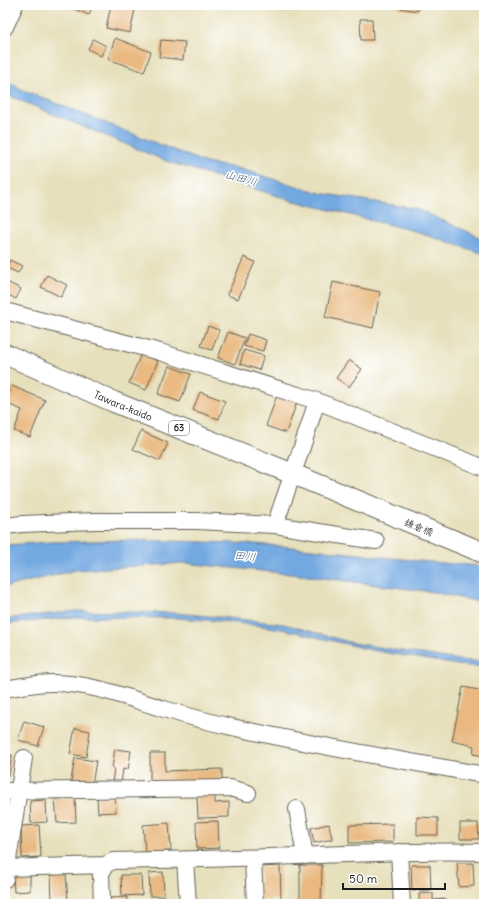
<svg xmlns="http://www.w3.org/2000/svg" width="489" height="909" font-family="Delius,'Klee One',sans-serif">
  <rect width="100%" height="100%" fill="#fff"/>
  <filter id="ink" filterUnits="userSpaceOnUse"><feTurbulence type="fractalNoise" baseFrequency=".025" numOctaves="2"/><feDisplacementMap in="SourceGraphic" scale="8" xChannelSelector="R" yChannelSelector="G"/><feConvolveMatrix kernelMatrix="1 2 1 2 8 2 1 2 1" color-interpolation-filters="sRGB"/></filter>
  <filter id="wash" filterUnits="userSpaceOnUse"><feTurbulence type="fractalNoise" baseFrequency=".012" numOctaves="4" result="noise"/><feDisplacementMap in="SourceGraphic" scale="16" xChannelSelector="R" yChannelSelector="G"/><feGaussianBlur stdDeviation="0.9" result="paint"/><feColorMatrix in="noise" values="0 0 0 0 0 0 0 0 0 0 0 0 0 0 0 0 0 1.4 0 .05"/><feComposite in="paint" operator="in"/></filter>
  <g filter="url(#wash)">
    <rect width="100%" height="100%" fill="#e7e0bc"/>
    <path fill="#73a9e1" stroke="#48627e" d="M5,80L23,90L206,163L237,168L320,193L417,209L484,239V254L422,233L287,199L166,161L5,94Z
      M132,540C173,541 214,542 254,544C331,549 407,562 484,566V603L433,592L300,575L185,563L76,570L5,587V545L52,542Z
      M76,611L175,613L219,617L284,624L353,643L458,660L484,662V667L458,665L371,650L287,630L263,626L220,621L177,618L77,617L5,624V619Z"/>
    <g id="blocks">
      <path fill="#e9b981" d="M73,5H93L89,15L72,8Z
        M111,5H136L130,33L106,28Z
        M399,5H419L418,11L398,8Z
        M360,19H372L373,40H361Z
        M115,38L151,52L144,72L108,59Z
        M93,39L106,46L101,56L88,49Z
        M161,40L185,42L183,60L159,57Z
        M244,257L255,262L238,299L227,295Z
        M10,260L22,266L18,273L7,268Z
        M47,275L67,285L61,297L41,287Z
        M5,281L21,289L16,299L5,293Z
        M333,282L380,292L373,328L325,317Z
        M208,326L219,330L212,350L201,346Z
        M228,332L245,338L235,364L218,358Z
        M248,334L266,340L263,351L244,346Z
        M244,350L264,356L259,370L240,364Z
        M141,354L158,361L146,390L129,383Z
        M349,360L362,369L349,387L336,378Z
        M169,366L191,374L180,402L158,394Z
        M12,386L45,400L30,437L14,431L22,410L5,403Z
        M200,392L225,401L219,419L193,410Z
        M277,395L297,402L286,433L266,426Z
        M141,431L168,443L160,461L133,449Z
        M463,687L484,691V756L473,754L474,746L452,741Z
        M24,721L44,727L38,746L18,740Z
        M75,728L90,731L86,757L70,754Z
        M115,749L131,751L128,770L123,769L121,784L112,783L114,768H112Z
        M150,753H165V771L222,769V781L150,783Z
        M5,754L12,755L9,775H5Z
        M75,758L96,761L92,785L71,781Z
        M197,795H215V803L229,802V817L198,818Z
        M115,796L116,812L98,813L97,797Z
        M75,798L76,822L57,823L55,799Z
        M46,800L47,822L31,823L30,801Z
        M417,817L438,818V835H417Z
        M218,821L219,848L197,849L196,822Z
        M169,823L171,851L145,852L143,825Z
        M460,823H478L479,839H460Z
        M329,824L332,839L314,843L311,828Z
        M393,824V842L349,843V825Z
        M39,825L41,857L22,858L21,826Z
        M457,863H473L474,886L459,887Z
        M300,865H322L321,904H300Z
        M411,865H430L431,890L412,891Z
        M280,866L281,899L260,900L259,867Z
        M163,872L164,896H150L149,873Z
        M30,874V891L14,892L13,875Z
        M66,874L68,901H52L51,875Z
        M121,875H141L142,895L122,896Z
        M433,893V900L445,899V904H419V894Z
        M127,897V904H109V898Z
        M148,900H160V904H148Z"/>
    </g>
  </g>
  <g filter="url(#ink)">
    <use href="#blocks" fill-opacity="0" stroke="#636154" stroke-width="1"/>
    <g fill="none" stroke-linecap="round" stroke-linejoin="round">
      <defs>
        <path id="minor" d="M5,27L15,5
          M5,311L160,352L317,401L484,468
          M275,525L303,444L317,401
          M5,526L22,524L95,521H197L275,525L376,541
          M5,689C21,686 37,683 53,683C92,683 128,698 164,709C187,716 209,722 232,727C315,746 400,760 484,775
          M5,791L230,788L248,793
          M297,809L305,856
          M399,852L402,904
          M253,858L255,904
          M185,860L188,904
          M7,868L105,865
          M5,879L24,758
          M102,904L101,874L105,865L113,861C182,860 251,858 320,855C374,853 429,850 484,852"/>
        <g id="major">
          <path id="s1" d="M5,354L114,402L293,474L484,553"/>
        </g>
      </defs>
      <use href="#minor" stroke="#636154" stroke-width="18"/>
      <use href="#major" stroke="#636154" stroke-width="22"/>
      <use href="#minor" stroke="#fff" stroke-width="16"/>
      <use href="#major" stroke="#fff" stroke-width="20"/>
    </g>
  </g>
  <g text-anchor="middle" stroke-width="3" stroke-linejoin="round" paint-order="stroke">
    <rect fill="#fff" stroke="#606060" stroke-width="1" x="169" y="421" width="20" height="14" rx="3"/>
    <g font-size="9" font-weight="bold" fill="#1c1c1c">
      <text x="179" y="431">63</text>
    </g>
    <g font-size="10" fill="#1c1c1c" stroke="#fff">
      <text dy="4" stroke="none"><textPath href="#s1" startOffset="129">Tawara-kaido</textPath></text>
      <text transform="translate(419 527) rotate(22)" y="4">鎌倉橋</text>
    </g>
    <g font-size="11" font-style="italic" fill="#435b75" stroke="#fff">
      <text transform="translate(241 178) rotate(15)" y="4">山田川</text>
      <text transform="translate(245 556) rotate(6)" y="4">田川</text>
    </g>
  </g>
  <rect width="489" height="909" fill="none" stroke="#fff" stroke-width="20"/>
  <path d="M343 883v6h102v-6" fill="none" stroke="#1c1c1c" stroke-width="2"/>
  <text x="349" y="883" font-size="12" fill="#1c1c1c" stroke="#ffffff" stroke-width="3" paint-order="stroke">50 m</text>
</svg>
